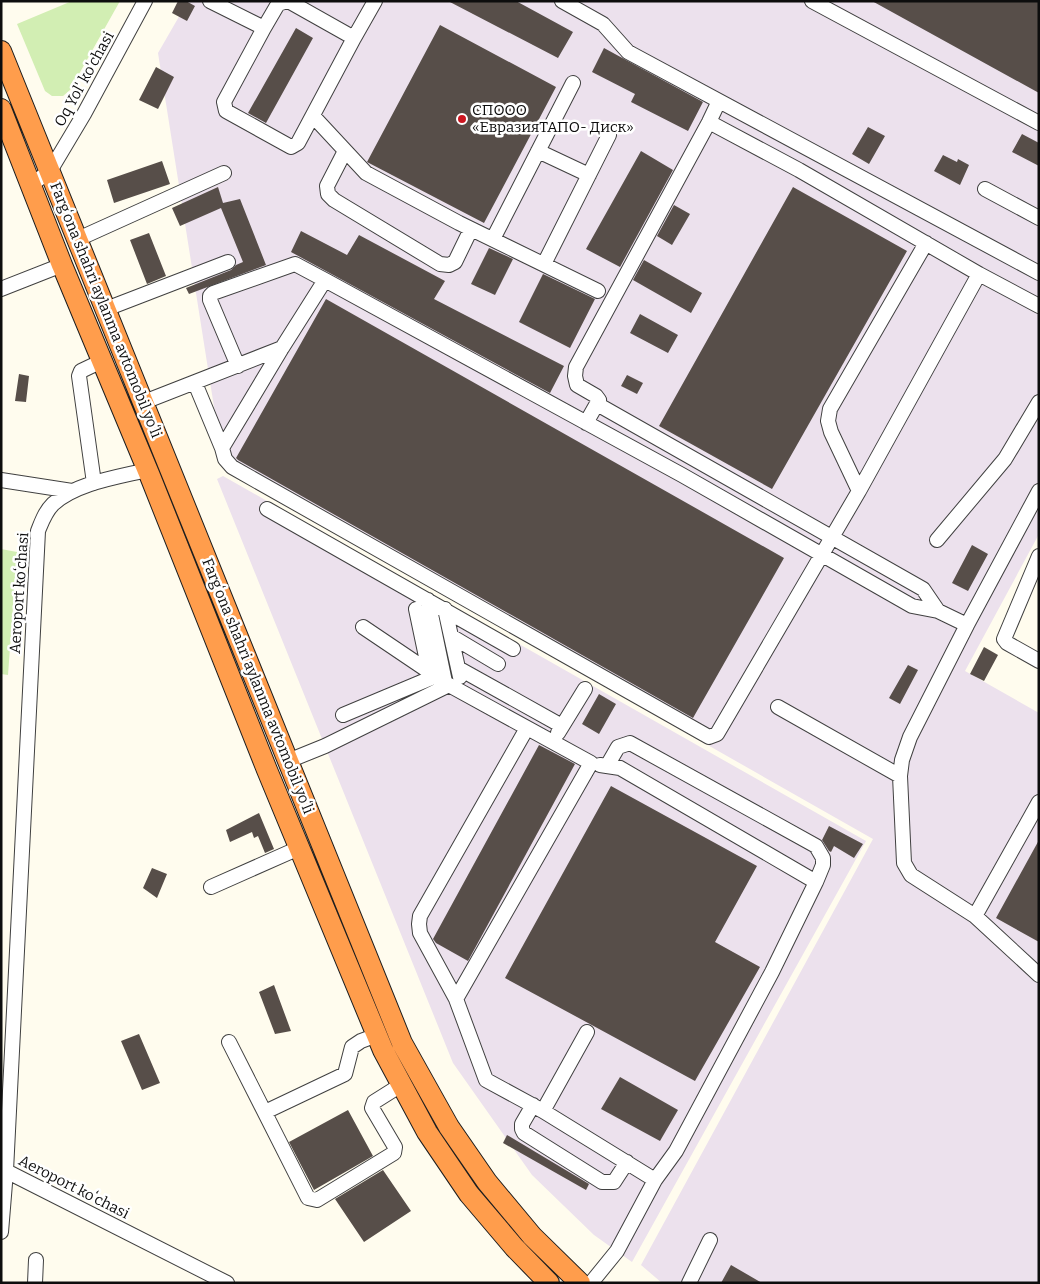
<svg xmlns="http://www.w3.org/2000/svg" width="1040" height="1284" font-family="Bitter,serif">
  <rect width="100%" height="100%" fill="#fffcee"/>
  <path fill="#ece1ed" d="M188,1H1039V534L965,671L1039,713V1283H662L641,1265L873,839L224,470L158,53Z
    M223,476L866,841L632,1262L594,1235L532,1175L453,1063L217,479Z"/>
  <path fill="#d2eeb3" d="M72,1H120L70,90L63,96H52L45,91L17,24Z
    M1,549L17,552L8,675L1,674Z"/>
  <path fill="#574e49" d="M178,1H186L195,6L187,21L172,13Z
    M448,1H516L573,32L558,58Z
    M872,1H1039V93Z
    M440,25L556,87L484,223L367,162Z
    M296,28L313,38L266,123L248,113Z
    M604,48L703,102L688,131L631,102L635,94L592,72Z
    M156,67L174,77L158,109L139,100Z
    M868,127L885,136L869,164L852,154Z
    M1022,134L1039,143V166L1012,152Z
    M641,151L673,170L620,267L586,249Z
    M943,155L957,162L958,159L969,165L960,185L934,171Z
    M162,161L170,184L114,203L107,180Z
    M218,187L223,203L240,199L266,265L189,294L186,288L231,270L236,265L243,262L221,208L180,226L172,208Z
    M793,187L907,251L772,489L659,426Z
    M674,205L690,214L672,245L657,236Z
    M301,231L347,255L359,235L445,281L434,299L564,366L550,393L291,252Z
    M149,233L166,276L147,284L130,240Z
    M489,248L513,259L495,295L471,284Z
    M644,260L702,293L691,313L633,280Z
    M543,274L595,299L570,348L519,322Z
    M326,299L784,558L693,718L238,460L236,458Z
    M640,314L678,335L668,353L630,333Z
    M19,374L29,376L26,402L15,401Z
    M627,375L643,383L637,394L621,386Z
    M972,545L988,554L968,591L952,583Z
    M984,647L998,655L984,681L970,674Z
    M908,665L918,670L900,704L889,698Z
    M599,694L616,704L599,734L582,724Z
    M539,745L575,764L468,961L436,943L433,939Z
    M611,786L757,866L715,942L760,967L695,1081L505,978Z
    M259,813L274,849L265,853L258,836L254,838L252,832L230,842L226,830Z
    M829,826L863,844L854,858L834,846L831,852L829,851L822,840Z
    M1039,840V942L996,918Z
    M152,868L167,874L157,898L143,888Z
    M274,985L291,1031L275,1034L259,992Z
    M139,1034L160,1083L142,1090L121,1041Z
    M620,1077L678,1110L660,1141L601,1109Z
    M348,1110L373,1156L314,1190L289,1142Z
    M507,1135L589,1184L586,1190L503,1143Z
    M383,1170L411,1211L364,1242L335,1199Z
    M731,1265L762,1283H721Z"/>
  <g fill="none" stroke-linecap="round" stroke-linejoin="round">
    <defs>
      <path id="minor" d="M210,1L264,28
        M562,1L603,24L628,52L1039,273
        M812,1L1039,123
        M284,2H290L354,38L298,143L291,147L226,111L224,102L264,28L278,4Z
        M354,38L375,1
        M313,116L366,173L459,223L598,291
        M709,122L799,170L979,274L1039,306
        M345,151L327,186L328,194L334,200L440,264L449,265L455,262L471,229
        M538,151L589,175
        M32,184L50,171L84,114L145,1
        M985,189L1039,218
        M78,239L224,173
        M493,239L573,83
        M544,264L609,135
        M1,289L62,265
        M106,309L228,262
        M282,348L222,448L225,459L232,467L709,737L717,734L859,491L979,274
        M238,366L210,300V296L213,293L295,264L325,280
        M195,383L222,448
        M144,402L282,348L325,280L682,475L912,606L938,611L967,625
        M597,404L923,589L938,611
        M586,423L599,400L596,396L577,385L575,376L576,367L709,122L719,101
        M147,470C118,477 76,483 53,504C45,512 42,521 38,531L6,1171L227,1283
        M1,480L72,491
        M94,483L79,376L81,371L102,361
        M859,491L831,432L828,421L830,409L926,243
        M1039,491L967,625L910,737L902,760L900,776L904,863L911,875L975,916L1039,975
        M267,509L513,649
        M937,540L1005,459L1039,402
        M1039,556L1004,639L1007,643L1039,661
        M428,600L445,682
        M416,609L429,671
        M445,609L460,677
        M363,627L449,685
        M451,636L498,664
        M458,668L562,726
        M778,707L900,776
        M343,715L436,676
        M558,733L585,689
        M288,761L325,746L449,685L591,763L456,999L486,1080L543,1111L655,1180L617,1251L591,1283
        M600,765L620,768L816,882
        M607,766L618,747L630,743L816,846L823,858V865L816,882L772,972L676,1151L655,1180
        M211,887L299,848
        M975,916L1039,802
        M456,999L420,933L419,924L420,916L527,728
        M229,1042L308,1198L317,1200L394,1153L395,1147L372,1108L374,1102L401,1085
        M533,1105L522,1124V1129L524,1133L602,1182H614L627,1162
        M543,1111L587,1032
        M265,1112L345,1074L352,1047L361,1041L377,1035
        M1,1169L6,1171L1,1232
        M35,1283L36,1260
        M689,1283L710,1240"/>
      <path id="highway" d="M1,51L402,1043L449,1127L487,1182L532,1236L580,1283
        M1,109L62,265L150,476L267,770L383,1050L427,1132L469,1194L514,1247L549,1283"/>
    </defs>
    <use href="#minor" stroke="#404040" stroke-width="16"/>
    <use href="#highway" stroke="#1e1e1e" stroke-width="22"/>
    <use href="#minor" stroke="#fff" stroke-width="14"/>
    <use href="#highway" stroke="#ff9d4c" stroke-width="20"/>
  </g>
  <circle fill="#cc1620" stroke="#fff" stroke-width="2" cx="462" cy="119" r="5"/>
  <g text-anchor="middle" stroke-width="5" stroke-linejoin="round" paint-order="stroke">
    <g font-size="15" fill="#0d0d0d" stroke="#fff">
      <text transform="translate(84 79) rotate(-61)" y="5">Oq Yol' ko'chasi</text>
      <text transform="translate(106 310) rotate(68)" y="5">Fargʻona shahri aylanma avtomobil yoʻli</text>
      <text transform="translate(19 593) rotate(-86)" y="5">Aeroport koʻchasi</text>
      <text transform="translate(258 686) rotate(68)" y="5">Fargʻona shahri aylanma avtomobil yoʻli</text>
      <text transform="translate(74 1187) rotate(27)" y="5">Aeroport koʻchasi</text>
    </g>
    <g font-size="15" fill="#0d0d0d" stroke="#fff" text-anchor="start">
      <text x="472" y="115">СПООО<tspan x="472" dy="17">«ЕвразияТАПО- Диск»</tspan></text>
    </g>
  </g>
  <rect width="1040" height="1284" fill="none" stroke="#0d0d0d" stroke-width="5"/>
</svg>
